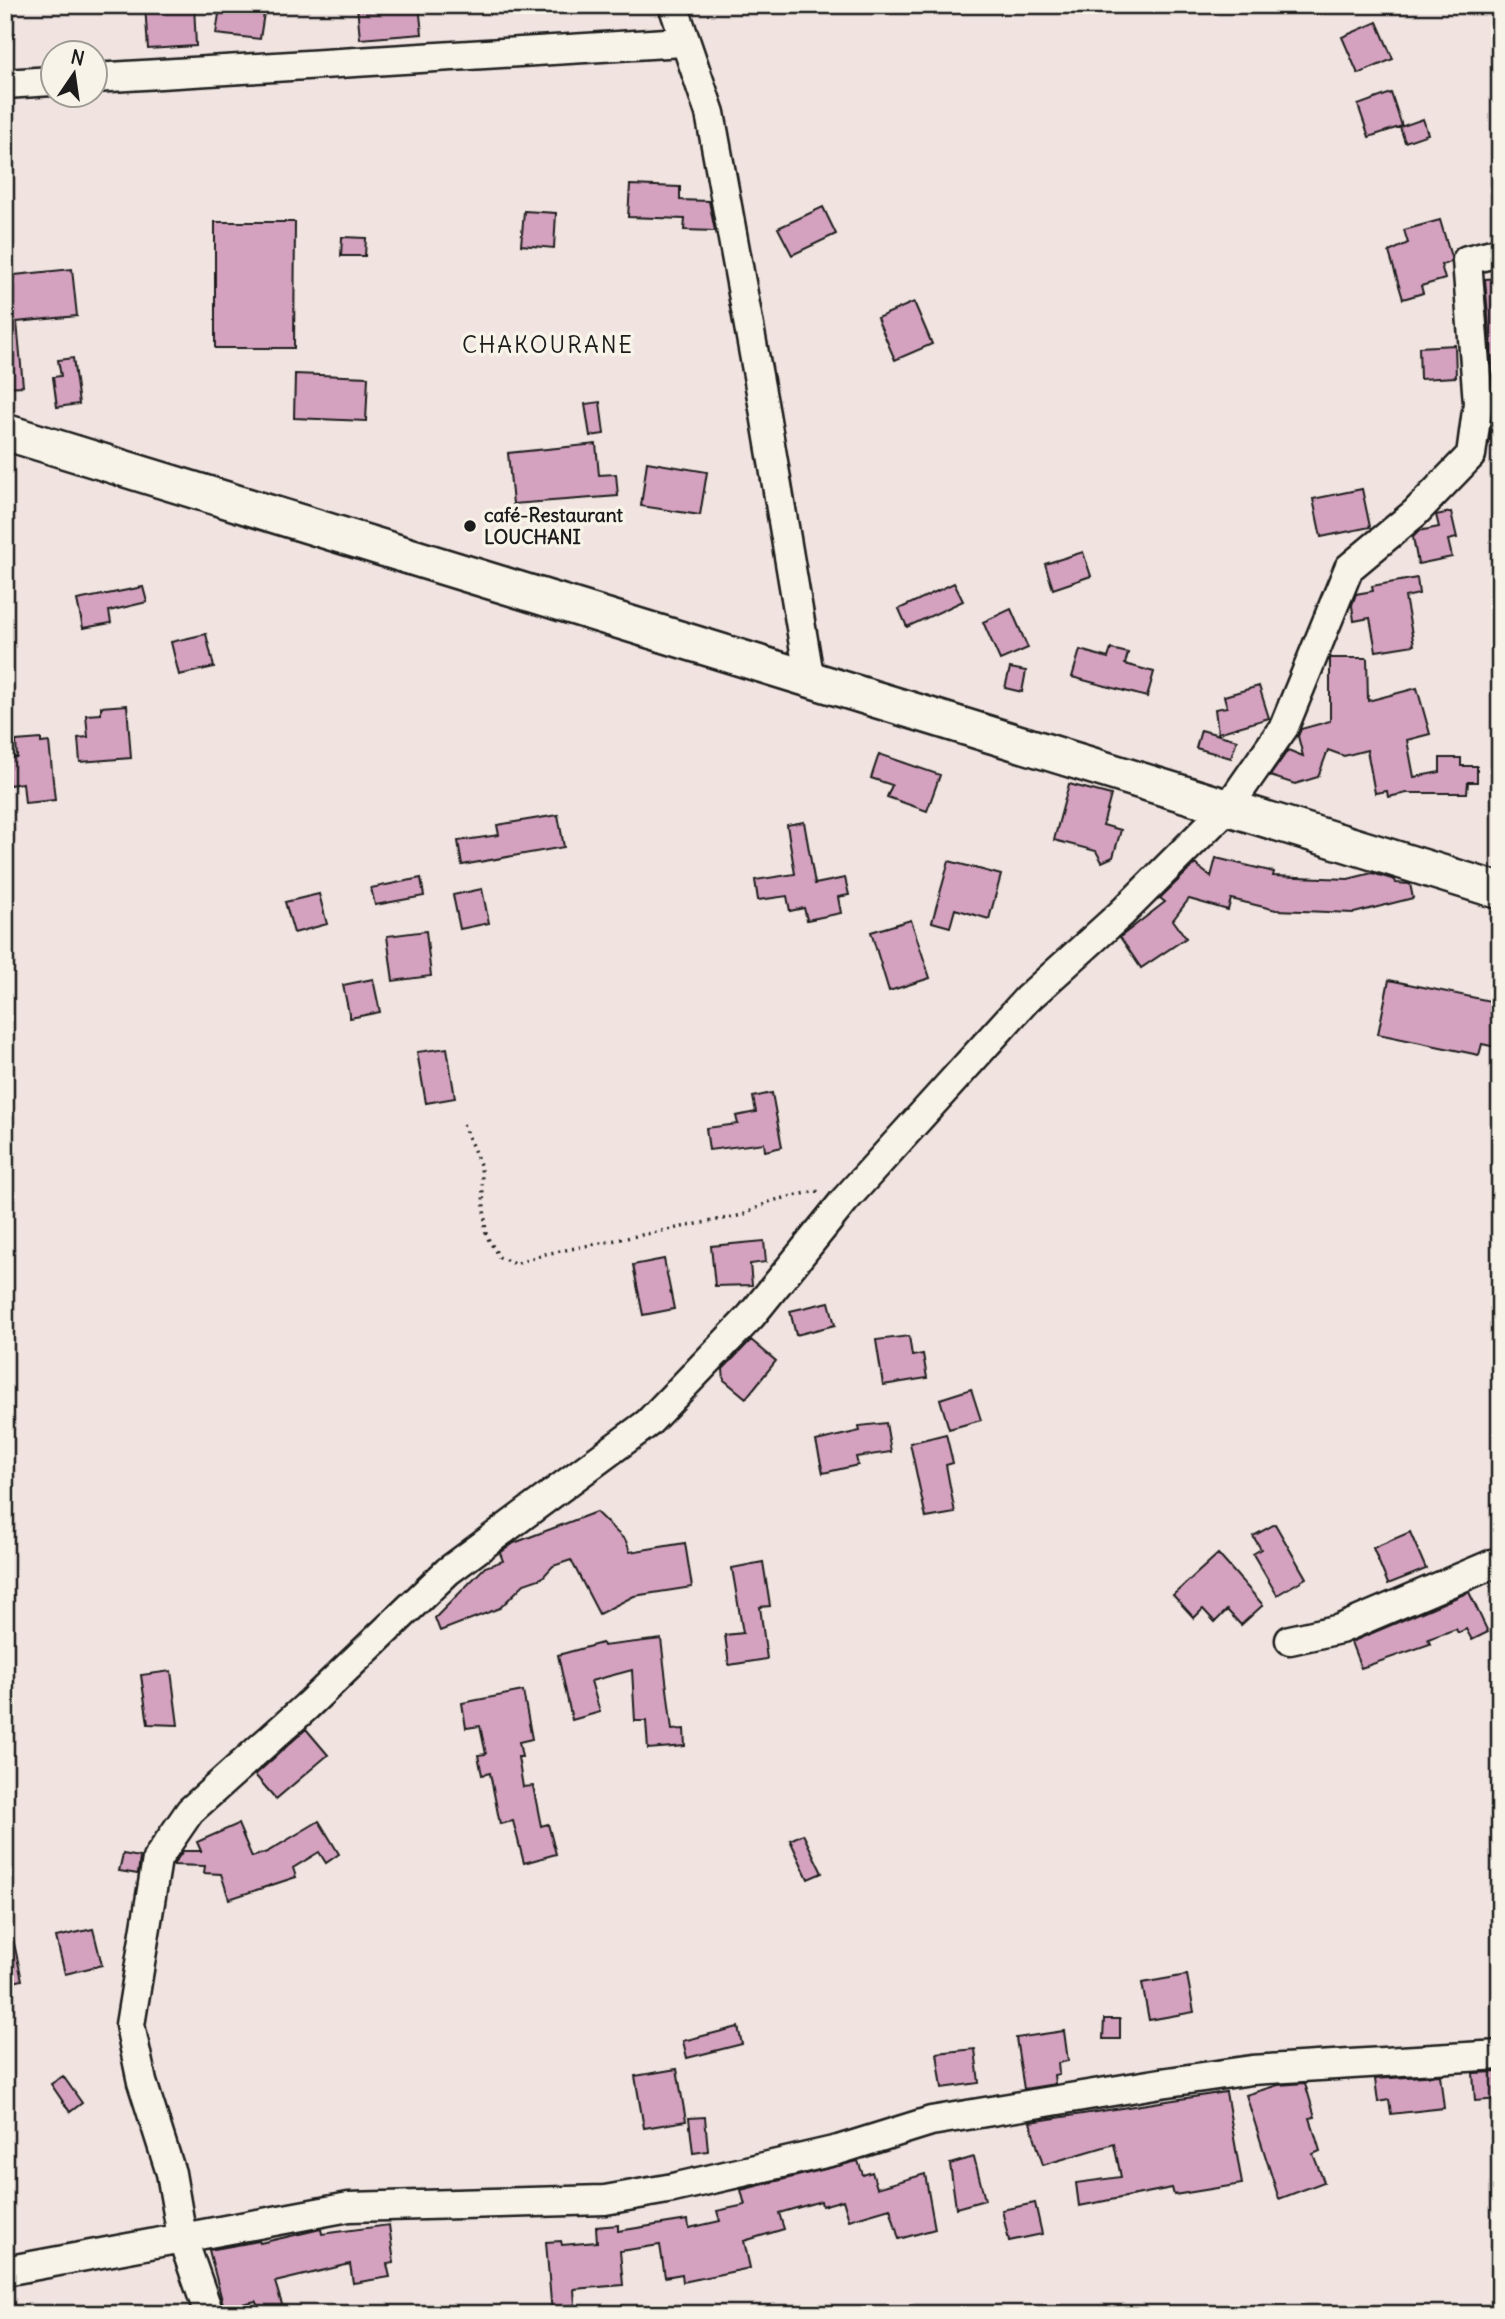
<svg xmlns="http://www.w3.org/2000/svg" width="1505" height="2319" font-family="Delius,sans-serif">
  <rect width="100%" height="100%" fill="#f0e3e0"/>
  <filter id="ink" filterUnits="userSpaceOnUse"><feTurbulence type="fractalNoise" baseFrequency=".0143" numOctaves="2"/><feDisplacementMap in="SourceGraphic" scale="14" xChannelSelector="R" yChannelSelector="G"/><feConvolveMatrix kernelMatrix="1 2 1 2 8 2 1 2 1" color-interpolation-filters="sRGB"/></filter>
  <g filter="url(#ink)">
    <path fill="#d4a2bf" stroke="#1c1c1c" stroke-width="2" d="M145,5H194L196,46L148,49Z
      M357,5H419L422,34L360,39Z
      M220,7L264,13L260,39L216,34Z
      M1377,22L1393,59L1358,74L1342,37Z
      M1391,93L1402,126L1369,137L1358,105Z
      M1423,119L1428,134L1405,142L1400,127Z
      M630,185L680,187V200L709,201L715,231L684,230L685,219L628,217Z
      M823,207L836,234L792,255L778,228Z
      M524,211L556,213L554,248L521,245Z
      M1440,220L1451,257V262L1441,265L1445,279L1421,286L1423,293L1403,299L1389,252L1408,243L1404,230Z
      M215,222H295L294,348H215Z
      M342,237L366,238L365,256H341Z
      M72,269L77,316L17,322L23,386L5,387V276Z
      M1500,278V440H1490L1495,402L1485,279Z
      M914,302L932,344L895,360L877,318Z
      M1455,345L1456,377L1420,379L1419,347Z
      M73,358L79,404L57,407L53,377L61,376L58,360Z
      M295,374L368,377L366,421L294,418Z
      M600,402L604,434L590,436L585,404Z
      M596,444L599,475L616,474L618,496L513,504L508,453Z
      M647,462L707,472L700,515L641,506Z
      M1362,489L1370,527L1321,537L1313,499Z
      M1451,512L1457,538L1448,540L1452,557L1418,564L1413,537L1419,531L1439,527L1436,515Z
      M1083,552L1091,576L1053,589L1045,564Z
      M1417,578L1419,594L1405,597L1414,645L1376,651L1370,618L1354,621L1352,605L1356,594L1373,591L1372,586Z
      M954,583L963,601L907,627L899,609Z
      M143,587L147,602L109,611L111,623L83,628L77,600Z
      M1011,609L1028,648L1000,660L983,622Z
      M206,634L214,667L179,675L171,642Z
      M1111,649L1128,653L1125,664L1154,672L1147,697L1072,677L1080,650L1108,658Z
      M1330,658H1367L1368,701L1417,688L1430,734L1407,740L1414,777L1440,772V758H1461V766H1477V782H1468L1467,793H1407L1388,797L1387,791L1375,793L1367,750L1344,756L1328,750L1318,777L1295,784L1270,776L1288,750L1303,756L1298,736L1301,729L1330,721Z
      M1010,668L1026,671L1022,692L1005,688Z
      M1259,686L1269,718L1218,733L1215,709L1227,707L1224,696Z
      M127,705L131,758L80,762L78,738L88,737L86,715L101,714V707Z
      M1201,730L1237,740L1231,758L1196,748Z
      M41,739V743L49,742L55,800L25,803L23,783L9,785L6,758L17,757L16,741Z
      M879,754L940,775L927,811L887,797L892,785L871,778Z
      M1069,784L1111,795L1103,825L1121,830L1113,857L1102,862L1096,851L1054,840Z
      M558,815L564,847L462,865L458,841L499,835L497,825Z
      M804,822L815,884L845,878L849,895L838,897L841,913L807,920L804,908L790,911L787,896L758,900L755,880L795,874L787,825Z
      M1216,858L1274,872L1273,876L1348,879L1372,873L1395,880L1396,883L1410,884L1413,898L1354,913L1276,910L1231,899L1228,910L1189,899L1173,920L1186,938L1141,968L1120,937L1165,902L1160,898L1195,864L1211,877Z
      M949,861L1001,875L989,919L955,909L950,927L932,922Z
      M421,878L424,896L375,905L371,888Z
      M482,889L489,923L460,929L453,895Z
      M319,894L327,924L294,933L285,902Z
      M911,920L930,978L889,991L871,932Z
      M426,931L431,976L393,981L387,936Z
      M373,979L380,1012L350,1018L343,985Z
      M1389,980L1500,1003V1048L1482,1044L1479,1055L1378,1034Z
      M447,1048L455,1098L426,1103L417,1052Z
      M772,1093L782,1147L765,1151L764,1143L709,1150L706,1128L738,1124L736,1116L756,1112L753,1097Z
      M764,1241L766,1262L750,1264L752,1285L715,1286L711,1246Z
      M664,1259L674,1309L643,1315L633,1265Z
      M829,1302L835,1325L796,1335L790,1311Z
      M909,1336L912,1356L923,1354L927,1378L883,1385L876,1340Z
      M751,1340L776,1361L746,1398L724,1380L723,1369Z
      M971,1389L981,1420L949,1429L940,1399Z
      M886,1423L891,1452L856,1457L858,1465L823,1473L816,1441L860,1431L859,1426Z
      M946,1434L953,1463L946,1465L955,1513L926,1518L910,1443Z
      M596,1512L626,1541L630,1552L685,1543L692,1587L634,1596L599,1614L571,1560L553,1566L542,1578L524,1584L500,1608L440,1631L435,1618L485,1567L503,1561L500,1553L514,1543Z
      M1275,1524L1306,1578L1277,1595L1253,1554L1261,1549L1253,1536Z
      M1410,1532L1426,1569L1388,1584L1373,1548Z
      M1218,1554L1263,1605L1241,1625L1227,1610L1215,1622L1203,1609L1194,1618L1173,1595Z
      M763,1562L770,1606L760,1607L767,1659L729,1665L725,1635L743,1633L732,1568Z
      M1469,1592L1488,1632L1472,1640L1466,1629L1458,1633L1456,1629L1428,1639L1430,1644L1361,1668L1351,1642Z
      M661,1639L672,1730L684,1729L685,1746L648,1749L646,1721H635L632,1670L591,1681L600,1712L572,1720L558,1655L602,1643L603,1646Z
      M171,1671L178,1725L148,1724L141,1675Z
      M523,1691L532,1739L519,1742L522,1757H518L523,1787L533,1786L541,1826L548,1824L556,1854L524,1863L513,1821L500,1824L490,1773L482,1775L478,1755L486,1754L480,1726L466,1728L462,1703Z
      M306,1729L328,1755L276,1799L255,1775Z
      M319,1821L339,1854L326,1863L319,1852L293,1868L296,1877L229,1899L221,1874L204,1873L205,1866L173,1865L183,1851H201L197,1842L238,1824L252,1857L267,1852Z
      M803,1834L822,1873L808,1879L790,1840Z
      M123,1854L140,1857L138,1874L119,1871Z
      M93,1929L102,1965L65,1974L56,1937Z
      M12,1934L22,1980L5,1984V1935Z
      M1187,1975L1194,2012L1149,2020L1142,1983Z
      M1104,2019H1120V2039H1103Z
      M738,2027L742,2044L687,2058L683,2041Z
      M1064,2031L1068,2061L1058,2063L1059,2074L1054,2075L1055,2084L1024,2089L1016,2038Z
      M975,2049L979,2083L942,2088L937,2053Z
      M677,2069L686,2121L644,2128L635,2076Z
      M1498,2072L1500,2099L1475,2101L1473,2073Z
      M1440,2075L1444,2108L1391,2114L1389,2100L1378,2102L1375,2079Z
      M63,2076L82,2103L70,2112L51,2084Z
      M1305,2083L1315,2117L1310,2118L1320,2151L1313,2154L1324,2182L1279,2199L1246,2095L1278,2085Z
      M1226,2092L1242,2184L1174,2195L1172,2188L1079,2206L1076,2183L1121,2177L1114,2144L1043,2165L1030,2122Z
      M705,2117L708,2151L693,2153L689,2118Z
      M974,2157L985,2200L956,2208L950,2164Z
      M858,2161L863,2175L872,2172L877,2188L925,2174L935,2229L899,2239L890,2208L849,2220L843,2200L822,2206L821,2201L779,2213L784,2229L744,2241L750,2268L683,2282L682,2274L665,2277L660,2245L620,2251L623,2285L574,2289L575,2305L566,2306L568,2314H552L546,2242L561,2241L562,2245L597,2242L596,2227L618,2225V2231L688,2220L689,2228L720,2221L717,2211L745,2205L741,2190Z
      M1035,2203L1042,2234L1009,2241L1002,2210Z
      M389,2225L394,2263L387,2264L390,2277L353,2283L350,2264L275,2282L285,2314H260L256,2301L224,2308L209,2250L259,2241L260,2243L321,2229L322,2234Z"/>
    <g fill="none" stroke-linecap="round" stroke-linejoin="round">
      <defs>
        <path id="minor" d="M673,5L710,113L765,414L810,681
          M94,78L683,42
          M5,84L52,81
          M1290,1640L1340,1629L1500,1561
          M5,2271L349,2207L605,2200L673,2188L838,2150L931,2121L1161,2083L1252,2070L1500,2055
          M209,2314L182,2237L171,2173L142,2082L130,2025L157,1859L190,1811L306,1707L448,1571L648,1423L751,1316L844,1201L1027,999L1122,913L1229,806L1284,727L1349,568L1415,513L1471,455L1478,403L1467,260L1500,252"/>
        <path id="major" d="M5,432L1500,891"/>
      </defs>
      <use href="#minor" stroke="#1c1c1c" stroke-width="33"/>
      <use href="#major" stroke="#1c1c1c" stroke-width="40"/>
      <path stroke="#1c1c1c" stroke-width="3.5" stroke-dasharray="2 5" stroke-linecap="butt" d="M463,1124L481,1167L486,1235L499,1257L515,1264L545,1254L743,1215L771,1201L816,1191L822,1193"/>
      <use href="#minor" stroke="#f7f3e8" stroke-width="28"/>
      <use href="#major" stroke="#f7f3e8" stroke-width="35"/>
      <defs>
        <path id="rail" d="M1489,2314L1500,2310"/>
      </defs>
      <use href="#rail" stroke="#1c1c1c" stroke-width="8"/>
      <use href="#rail" stroke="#f7f3e8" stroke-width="5" stroke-dasharray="16" stroke-linecap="butt"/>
    </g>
  </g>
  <circle fill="#1c1c1c" stroke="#f7f3e8" stroke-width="2.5" cx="470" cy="526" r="7"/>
  <g text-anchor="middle" stroke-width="7" stroke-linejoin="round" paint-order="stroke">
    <g font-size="19" font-weight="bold" fill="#1c1c1c" stroke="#f7f3e8" text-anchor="start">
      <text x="484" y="522">café-Restaurant<tspan x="484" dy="22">LOUCHANI</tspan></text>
    </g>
    <g font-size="23" letter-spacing="2" fill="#1c1c1c" stroke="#f7f3e8">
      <text x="548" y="353">CHAKOURANE</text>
    </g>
  </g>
  <rect width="1505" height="2319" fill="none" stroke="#f7f3e8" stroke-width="28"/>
  <rect x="14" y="14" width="1477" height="2291" fill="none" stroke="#1c1c1c" stroke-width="2.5" filter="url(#ink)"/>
  <g transform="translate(74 74) rotate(13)"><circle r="33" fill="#f7f3e8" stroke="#9f9d96" stroke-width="2"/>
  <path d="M0-5L12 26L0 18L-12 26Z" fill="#1c1c1c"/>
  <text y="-10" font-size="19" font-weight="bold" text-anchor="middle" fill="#1c1c1c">N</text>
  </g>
</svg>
